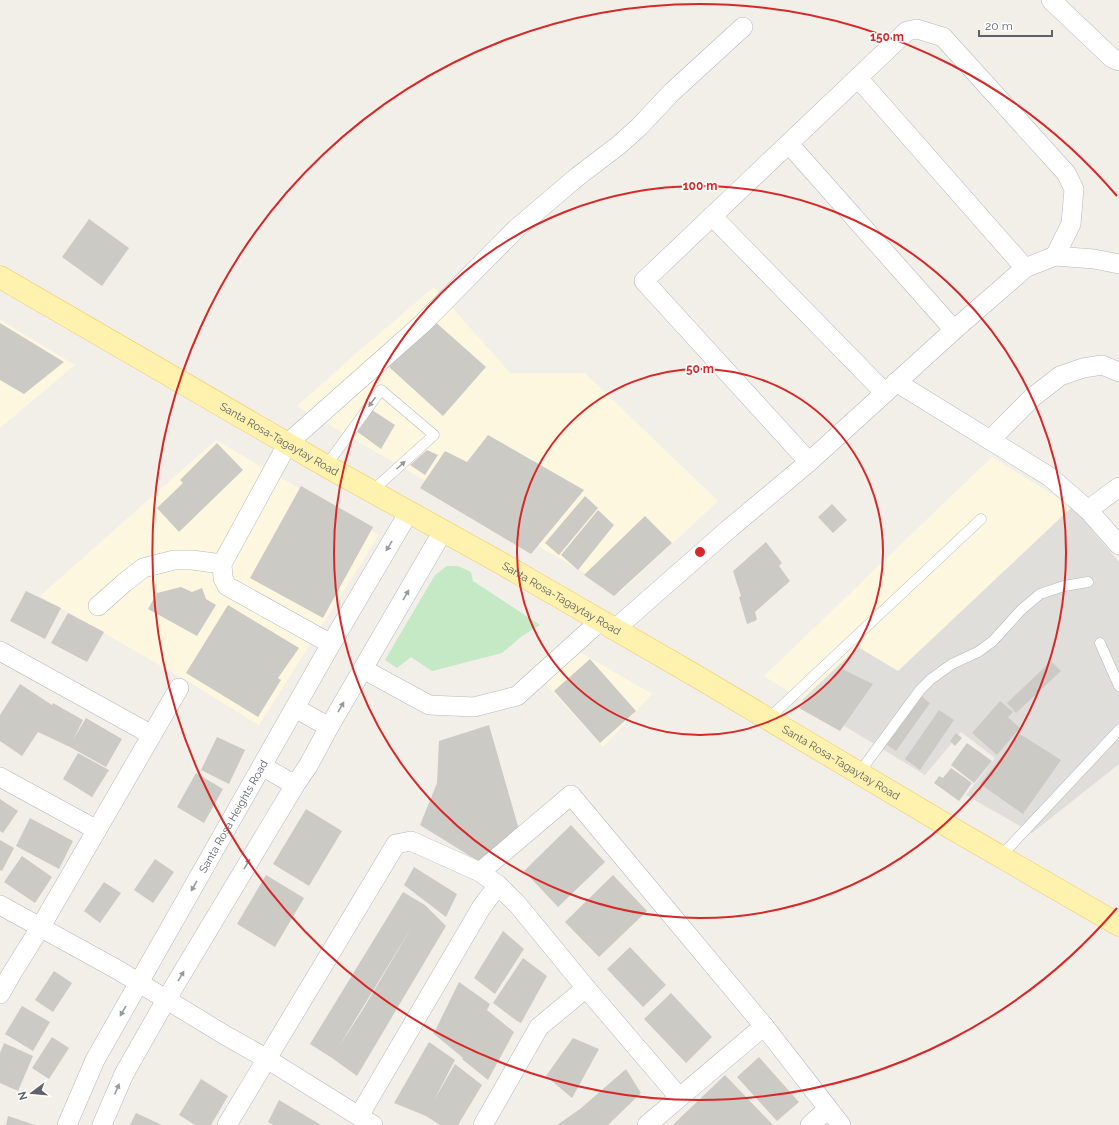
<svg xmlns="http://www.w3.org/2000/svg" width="1119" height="1125" font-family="Raleway,sans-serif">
  <rect width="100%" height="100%" fill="#f1efe8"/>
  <path fill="#fef7e0" d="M434,287L510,373H585L718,501L619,593L297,406L360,350Z
    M0,320L75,365L0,428Z
    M216,440L379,535L259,725L194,685L40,596Z
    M992,457L1072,507L898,671L858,647L802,700L764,676Z
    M576,650L652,694L603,747L542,680Z"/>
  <path fill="#e0deda" d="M1072,507L1119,562V764L1032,833L966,795L995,758L961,732L925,775L802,700L858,647L898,671Z"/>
  <path fill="#c5e8c5" d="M447,566H458L471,572L473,581L540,625L522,636L502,653L432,671L411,657L397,668L385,660L435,575Z"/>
  <path fill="#cccac5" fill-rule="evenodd" d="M89,219L129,248L102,286L62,257Z
    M432,319L486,367L443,416L389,367Z
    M0,323L64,362L24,394L0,380Z
    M369,408L395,425L381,449L355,430Z
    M488,435L584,490L531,554L420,488L445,451L467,462Z
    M217,443L243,470L179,532L157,508L183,483L180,480Z
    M427,450L438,455L425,475L410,465Z
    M301,486L373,527L323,618L250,578Z
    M585,496L598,508L559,555L545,543Z
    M832,504L847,520L833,533L818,517Z
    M598,510L614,525L578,570L561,555Z
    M645,516L672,543L614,596L584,575Z
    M766,542L782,563L779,566L790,581L755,612L757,620L747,624L739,597L741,596L733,571Z
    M181,587L192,592L202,588L206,599L216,605L197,636L148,609L157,593Z
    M26,591L61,608L45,639L10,621Z
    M228,605L299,648L278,678L281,680L258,717L186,673Z
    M68,613L104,632L87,662L51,643Z
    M590,659L636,711L600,743L554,691Z
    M1051,661L1061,671L1016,713L1007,703Z
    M842,669L873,684L840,731L799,708Z
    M20,684L52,705L53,703L83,720L73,740L86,718L122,739L106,767L70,747L38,732L22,756L0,741V715Z
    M920,695L930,703L896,751L886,744Z
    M1000,701L1013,712L1008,717L1020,728L997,755L972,733Z
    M939,710L954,720L920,770L905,759Z
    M489,725L518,826V831L478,861L420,825L437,783L439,741Z
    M956,733L962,738L955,746L950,741Z
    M1020,734L1061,760L1023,814L980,784Z
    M217,737L245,750L229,784L201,770Z
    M967,743L992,761L974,783L951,765Z
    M78,753L109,770L92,797L63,779Z
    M951,768L972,783L959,801L934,783L939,776L943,778Z
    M196,773L223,789L204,823L177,807Z
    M0,799L18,811L3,833L0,831Z
    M306,809L342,831L309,886L273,864Z
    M30,818L73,841L59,869L16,846Z
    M571,825L605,862L558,907L524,871Z
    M0,840L14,848L2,871L0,870Z
    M22,856L52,877L35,903L4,882Z
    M155,859L174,872L153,903L134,890Z
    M414,867L457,894L446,917L404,885Z
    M266,875L304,898L275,947L237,924Z
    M613,875L647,911L599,957L565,922Z
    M104,882L121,893L100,923L84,911Z
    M403,892L425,905L446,926L357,1076L332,1058L310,1044ZM414,923L362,1011L338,1048L363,1007Z
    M503,931L524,949L495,994L474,978Z
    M630,947L666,985L643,1007L607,969Z
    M523,958L547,976L521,1023L517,1021L493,1003Z
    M54,971L72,983L53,1012L35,1000Z
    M459,982L490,1004L487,1010L514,1032L488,1080L462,1059L463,1058L433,1033L435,1031Z
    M671,993L712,1037L686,1063L644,1019Z
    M22,1006L50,1022L33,1051L5,1034Z
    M52,1037L69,1048L49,1079L32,1068Z
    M573,1038L599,1049L572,1098L546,1076Z
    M429,1042L455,1060L433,1102L455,1064L482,1085L458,1125H440L426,1116L394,1103Z
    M4,1043L33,1056L18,1091L0,1083V1053Z
    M759,1057L799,1102L777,1121L737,1077Z
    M626,1069L641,1093L608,1125H557L580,1109Z
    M725,1075L773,1125H673L681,1117Z
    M201,1079L228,1096L211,1125H195L179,1115Z
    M279,1100L321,1125H273L268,1122Z
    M136,1113L162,1125H130Z
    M8,1116L35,1125H6Z"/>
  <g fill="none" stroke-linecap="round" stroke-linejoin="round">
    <defs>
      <path id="lane" d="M326,466L381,390L434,435L372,491
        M1100,643L1119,686
        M768,719L981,519
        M859,773L920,690L931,679L952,664L978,652L993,641L1021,610L1040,594L1064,586L1088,582
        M1001,856L1119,730"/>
      <g id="street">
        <path d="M1051,0L1112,58L1119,61"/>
        <path d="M858,78L1025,268"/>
        <path d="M789,144L954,330"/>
        <path d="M712,216L885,393"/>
        <path d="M896,382L1050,477L1088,510L1119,545"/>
        <path d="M990,440L1033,397L1060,376L1083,368L1102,365L1119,372"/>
        <path d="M809,462L644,281L907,31L917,29L943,37L1066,173L1074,189L1071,224L1055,256"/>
        <path d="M1088,510L1119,487"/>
        <path d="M98,606L124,583L143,568L174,560H192L222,564"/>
        <path d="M614,630L730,528L809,462L954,330L1025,268L1055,256L1094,259L1119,264"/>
        <path d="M331,644L227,586L223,578L222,564L288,443L421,325L516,229L577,177L619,145L639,127L672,92L743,27"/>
        <path d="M0,651L152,735"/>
        <path d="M363,669L429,705L474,707L517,696L600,621"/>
        <path d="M295,708L329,727"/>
        <path d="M262,766L295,785"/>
        <path d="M0,777L97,830"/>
        <path d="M480,872L571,795L764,1026L841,1125"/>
        <path d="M0,905L118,970L223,1034L267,1059L373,1125"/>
        <path d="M0,994L12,973L40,928L179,688"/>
        <path d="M359,1116L481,908L498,885"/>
        <path id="s1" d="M67,1125L95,1060L331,644L409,512"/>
        <path d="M102,1125L124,1074L166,1000L295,785L308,766L329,727L443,531"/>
        <path d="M227,1125L396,844L411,841L480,872L498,885L518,905L586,988L679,1097"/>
        <path d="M483,1125L539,1027L586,988"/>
        <path d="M647,1125L764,1026"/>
        <path d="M810,1125L828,1109"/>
      </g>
      <g id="primary">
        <path id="s2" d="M0,277L326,466L499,562L696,676L953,829L1119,925"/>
      </g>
    </defs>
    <use href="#lane" stroke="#b5b8bc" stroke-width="11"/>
    <use href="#street" stroke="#b5b8bc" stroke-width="20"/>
    <use href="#primary" stroke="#f2c960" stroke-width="23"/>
    <use href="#lane" stroke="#fff" stroke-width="10"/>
    <use href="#street" stroke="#fff" stroke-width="19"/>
    <use href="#primary" stroke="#fff2af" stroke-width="22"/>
  </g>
  <defs><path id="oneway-solid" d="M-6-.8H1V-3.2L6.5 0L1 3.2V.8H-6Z"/></defs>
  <g fill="#979a9d">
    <use href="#oneway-solid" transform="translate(372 402) rotate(126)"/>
    <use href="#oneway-solid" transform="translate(401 465) rotate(-42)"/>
    <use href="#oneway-solid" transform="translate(389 546) rotate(121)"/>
    <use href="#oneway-solid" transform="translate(406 595) rotate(-60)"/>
    <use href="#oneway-solid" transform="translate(341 707) rotate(-60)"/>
    <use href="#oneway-solid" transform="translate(247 864) rotate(-59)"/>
    <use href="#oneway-solid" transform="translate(194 886) rotate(120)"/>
    <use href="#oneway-solid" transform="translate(181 976) rotate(-59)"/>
    <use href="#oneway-solid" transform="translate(123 1011) rotate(120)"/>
    <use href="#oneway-solid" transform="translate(117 1089) rotate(-67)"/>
  </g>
  <g fill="none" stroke="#d62828" stroke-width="2">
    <circle cx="700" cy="552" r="183"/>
    <circle cx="700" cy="552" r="366"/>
    <path d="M1117 908A548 548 0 1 1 1117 196"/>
  </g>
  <g text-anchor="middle" stroke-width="3" stroke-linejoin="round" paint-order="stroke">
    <g font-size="11" fill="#5f6368" stroke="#fff">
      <text dy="4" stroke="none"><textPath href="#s2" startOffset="323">Santa Rosa-Tagaytay Road</textPath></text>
      <text dy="4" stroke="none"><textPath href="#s2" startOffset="647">Santa Rosa-Tagaytay Road</textPath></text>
      <text dy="4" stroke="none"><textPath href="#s2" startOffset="971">Santa Rosa-Tagaytay Road</textPath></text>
      <text dy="4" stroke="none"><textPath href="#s1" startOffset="351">Santa Rosa Heights Road</textPath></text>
    </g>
  </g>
  <circle cx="700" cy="552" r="6" fill="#d62828" stroke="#fff" stroke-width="2"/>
  <g font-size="12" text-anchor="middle" font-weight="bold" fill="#d62828" stroke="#fff" stroke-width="3" stroke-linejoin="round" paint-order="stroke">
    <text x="887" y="41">150 m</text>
    <text x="700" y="190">100 m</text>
    <text x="700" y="373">50 m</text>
  </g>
  <g transform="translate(32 1093) rotate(254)" stroke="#ffffff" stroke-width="3" paint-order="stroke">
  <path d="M0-3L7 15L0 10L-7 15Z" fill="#5f6368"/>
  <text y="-6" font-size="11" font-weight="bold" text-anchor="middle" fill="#5f6368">N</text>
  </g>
  <path d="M979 30v6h73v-6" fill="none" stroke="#5f6368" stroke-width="2"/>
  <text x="985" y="30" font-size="12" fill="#5f6368" stroke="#ffffff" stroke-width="3" paint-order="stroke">20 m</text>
</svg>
